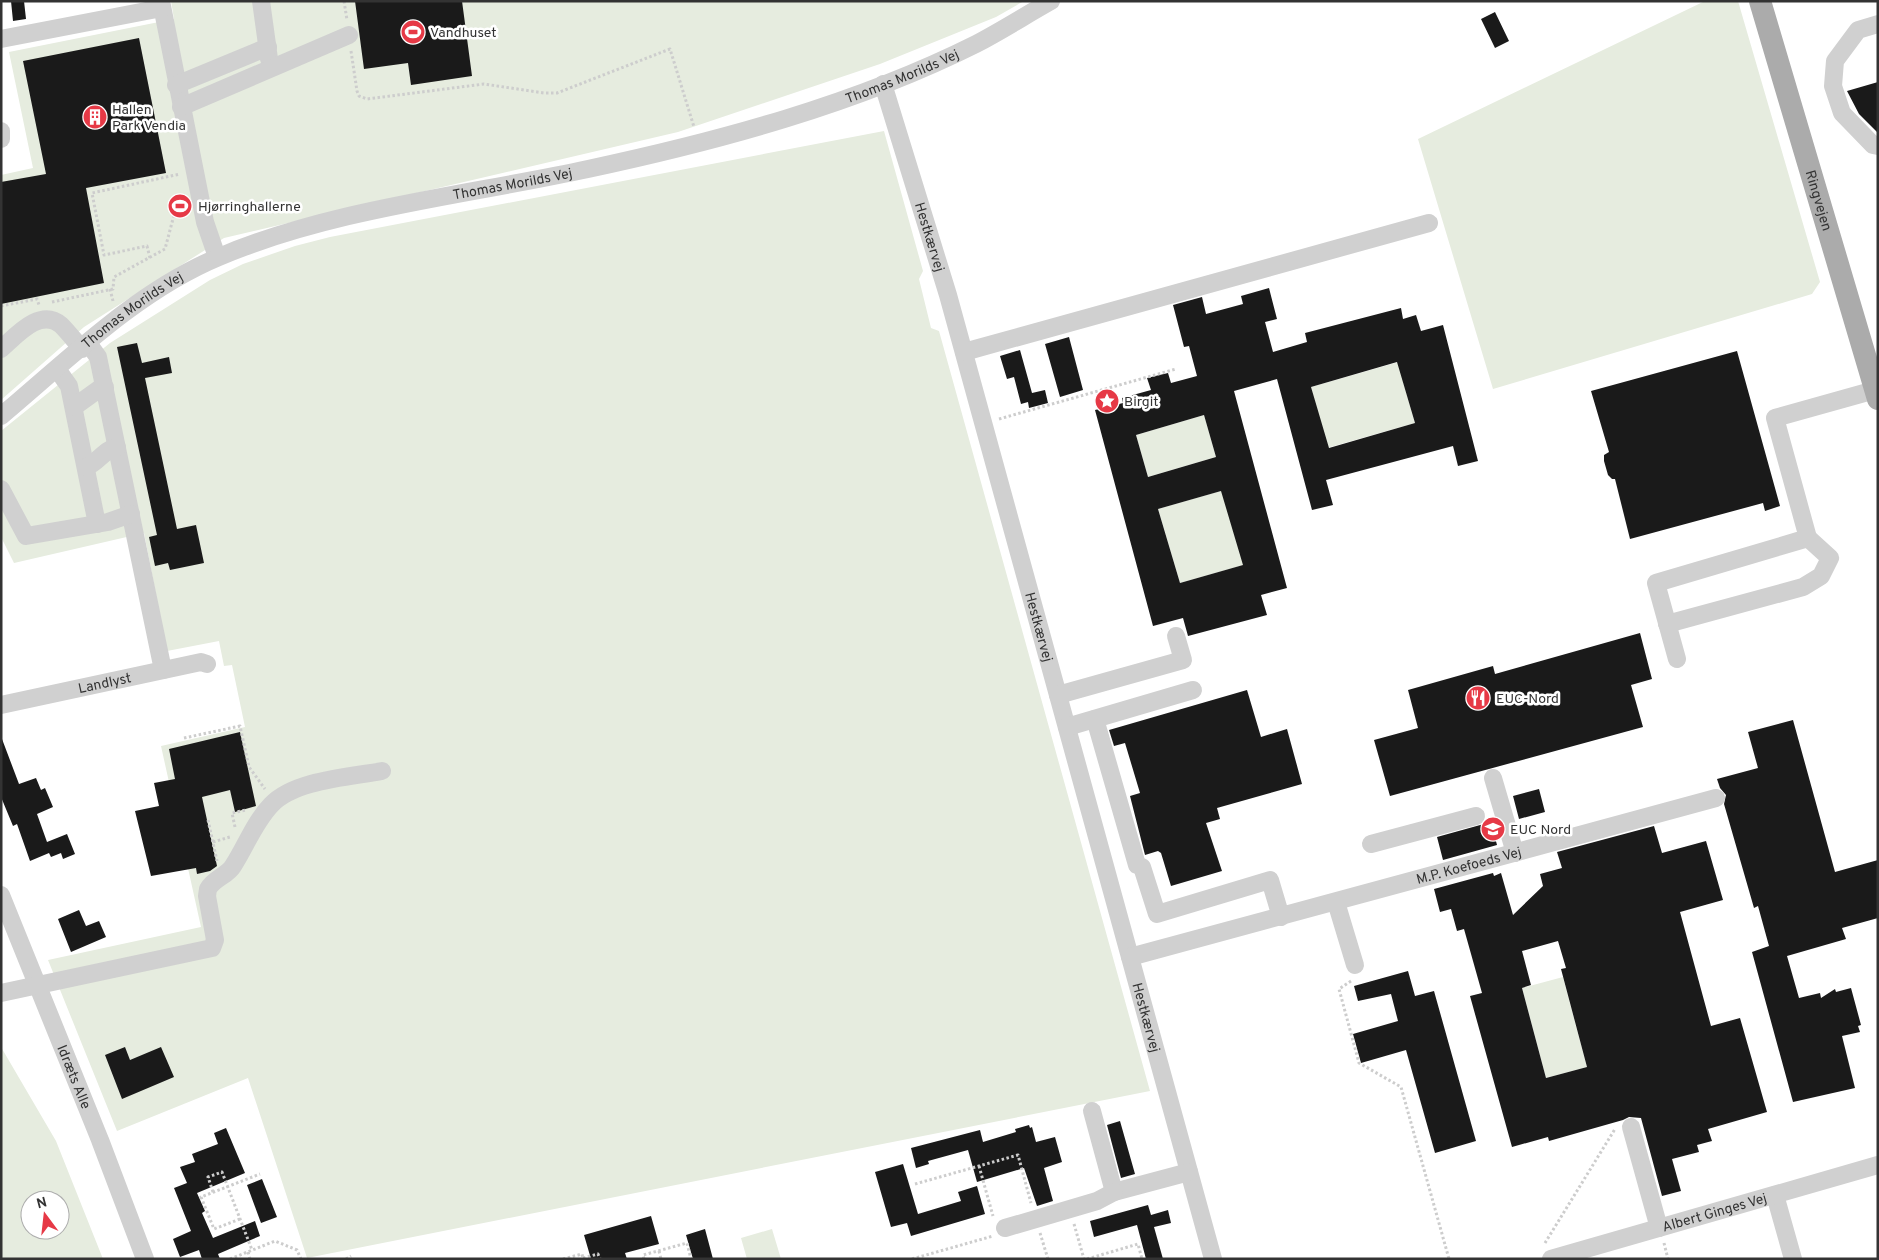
<svg xmlns="http://www.w3.org/2000/svg" width="1879" height="1260" font-family="Overpass,sans-serif">
  <rect width="100%" height="100%" fill="#fff"/>
  <path fill="#e6ecdf" fill-rule="evenodd" d="M171,1H1024L996,17L880,64L678,132L224,238L84,327L1,400V175L33,168L9,52L174,19Z
    M1705,1H1738L1820,282L1812,294L1493,389L1418,139Z
    M884,131L923,271L919,279L931,328L939,331L1150,1091L307,1258L248,1078L117,1131L48,960L201,927L161,746L245,727L232,665L224,666L219,641L167,651L144,533L14,563L1,537V431L110,343L210,280L243,264L295,246L330,237Z
    M1409,359L1403,382L1415,423L1327,448L1311,387Z
    M1204,415L1216,457L1148,477L1136,435Z
    M1224,490L1247,564L1180,583L1158,509Z
    M1563,977L1587,1067L1546,1078L1522,988Z
    M1,1047L56,1141L103,1259H1ZM30,1200H60V1230H30Z
    M772,1229L781,1259H747L741,1238Z"/>
  <path fill="#1a1a1a" fill-rule="evenodd" d="M11,1H24L26,19L13,21Z
    M355,1H462L472,76L411,85L408,63L364,69Z
    M1495,12L1509,41L1495,48L1481,19Z
    M139,38L166,173L86,188L104,283L1,304V182L46,174L23,61Z
    M1878,82V133L1859,114L1847,91Z
    M1269,288L1277,319L1265,322L1273,352L1307,342L1305,333L1401,308L1403,319L1416,315L1421,331L1443,325L1478,461L1458,466L1453,446L1326,480L1333,505L1312,510L1277,379L1234,391L1287,588L1261,595L1267,615L1188,636L1183,618L1153,626L1095,410L1123,403L1122,398L1151,390L1147,378L1168,373L1171,383L1197,376L1189,346L1184,347L1173,305L1202,297L1206,314L1243,304L1241,296ZM1397,362L1415,423L1329,448L1311,387ZM1204,415L1216,457L1148,477L1136,435ZM1221,491L1243,565L1180,583L1158,509Z
    M1069,337L1083,390L1060,397L1045,344Z
    M137,343L142,363L169,357L172,373L145,378L177,529L196,525L204,563L170,570L168,563L155,566L149,537L157,535L117,347Z
    M1020,350L1032,393L1045,390L1048,403L1029,408L1028,402L1021,404L1014,377L1007,379L1000,356Z
    M1737,351L1780,506L1765,511L1763,503L1630,539L1615,479H1612L1608,475L1604,461V455L1609,452L1591,391Z
    M1640,633L1652,679L1631,685L1643,727L1390,796L1374,740L1418,728L1408,690L1493,666L1495,674Z
    M1247,690L1261,737L1287,729L1302,784L1217,808L1220,819L1206,823L1222,871L1171,886L1161,853L1158,851L1145,855L1130,796L1140,793L1125,743L1114,746L1109,730Z
    M1793,720L1835,872L1878,860V918L1842,928L1846,939L1787,956L1799,998L1820,993L1821,998L1835,989L1836,992L1851,988L1861,1025L1858,1026L1860,1032L1842,1036L1855,1088L1793,1102L1752,952L1769,946L1758,906L1754,908L1724,804L1726,795L1720,788L1717,779L1758,768L1748,732Z
    M240,732L256,806L235,812L230,790L202,797L217,866L210,871L197,874L196,868L151,876L135,811L159,806L154,783L175,779L169,749Z
    M2,739L19,784L36,778L41,790L45,788L53,807L37,814L47,842L67,834L75,854L63,859L61,853L51,857L49,853L30,861L17,824L13,826L1,797Z
    M1539,789L1545,812L1519,819L1513,796Z
    M1491,822L1497,845L1443,860L1437,837Z
    M1654,826L1662,853L1706,841L1723,900L1680,912L1711,1026L1740,1018L1767,1112L1708,1129L1712,1141L1697,1145L1699,1152L1672,1159L1681,1191L1662,1196L1641,1118L1629,1117L1623,1120L1549,1141L1548,1137L1512,1147L1470,996L1482,993L1464,929L1457,931L1451,909L1440,912L1434,889L1493,873L1494,876L1501,873L1513,915L1543,886L1540,874L1562,868L1557,852ZM1558,941L1566,968L1561,969L1587,1067L1546,1078L1522,988L1531,985L1522,951Z
    M79,910L86,926L99,921L106,937L71,952L58,919Z
    M1408,971L1415,996L1434,991L1476,1141L1435,1153L1406,1050L1361,1063L1353,1034L1398,1021L1391,994L1358,1001L1354,986Z
    M125,1047L130,1060L161,1047L174,1077L122,1099L105,1055Z
    M1120,1121L1135,1174L1121,1178L1107,1125Z
    M1029,1125L1030,1128L1032,1127L1036,1142L1055,1137L1062,1162L1044,1168L1053,1201L1037,1206L1024,1168L977,1182L968,1150L928,1161L929,1164L916,1168L911,1148L980,1130L983,1142L1016,1132L1015,1129Z
    M226,1128L245,1173L197,1193L205,1211L202,1213L213,1238L255,1221L260,1236L218,1254L220,1259H202L199,1250L180,1257L173,1239L191,1231L174,1188L187,1183L180,1167L195,1162L192,1154L218,1144L214,1133Z
    M903,1164L918,1214L961,1201L958,1192L977,1186L985,1214L911,1236L907,1223L891,1227L875,1172Z
    M262,1179L277,1217L261,1223L247,1185Z
    M1148,1205L1151,1215L1168,1210L1171,1223L1154,1227L1163,1259H1146L1137,1225L1094,1237L1090,1221Z
    M651,1216L659,1244L625,1253L627,1259H591L584,1235Z
    M705,1229L713,1259H693L686,1235Z"/>
  <g fill="none" stroke-linecap="round" stroke-linejoin="round">
    <path stroke="#cdcdcd" stroke-width="3" stroke-dasharray="2.5 2.5" stroke-linecap="butt" d="M344,1L347,20
      M351,51L357,91L359,96L367,99L484,84L544,93H557L670,49L694,127
      M150,258L147,246L104,255L92,193L180,174
      M110,289L113,301
      M52,302L113,289L114,277L165,249L174,215L186,209
      M1,306L37,299L39,305
      M999,419L1176,369
      M184,738L240,726L249,767L265,789
      M208,820L217,861
      M235,827L232,813L246,810
      M213,842L230,837
      M1351,981L1339,989L1359,1063L1401,1087L1449,1259
      M979,1166L993,1216
      M915,1184L1018,1155L1031,1203
      M213,1192L208,1177L222,1172L252,1250
      M240,1219L214,1229L201,1197L260,1174
      M1074,1224L1084,1259
      M1040,1233L1048,1259
      M1545,1243L1615,1129
      M1664,1243L1668,1259
      M659,1251L661,1259
      M248,1252L250,1259
      M583,1258L598,1254L600,1259
      M230,1259L275,1241L297,1250L301,1259
      M346,1259L351,1256
      M563,1259L582,1254L583,1259
      M644,1259L643,1255L687,1243L691,1259
      M912,1259L993,1236
      M1087,1259L1138,1244L1142,1259"/>
    <g stroke="#d0d0d0" stroke-width="18">
      <path d="M161,1L205,222L217,257"/>
      <path d="M261,1L269,59"/>
      <path d="M1878,24L1858,30L1835,61L1833,86L1842,113L1873,145L1878,146"/>
      <path d="M1,39L162,8"/>
      <path id="s1" d="M883,84L948,295L1213,1259"/>
      <path d="M176,85L268,47"/>
      <path d="M181,107L349,35"/>
      <path d="M1,131V139"/>
      <path d="M88,343L98,357L163,670"/>
      <path d="M1,349C16,336 40,307 61,325C68,332 75,341 82,349"/>
      <path d="M964,352L1429,223"/>
      <path d="M57,369L69,386L97,524"/>
      <path d="M74,407L99,389L105,387"/>
      <path id="s2" d="M1,416C69,359 137,291 219,257C331,209 468,195 588,169C719,141 856,104 976,44C1001,31 1026,15 1051,1"/>
      <path d="M86,467C98,463 104,449 117,447"/>
      <path d="M1,489L26,536L108,522L131,514"/>
      <path d="M1667,624L1803,587L1821,576L1830,558L1808,538"/>
      <path d="M1677,659L1656,583L1808,538L1775,418L1875,390"/>
      <path d="M1058,695L1183,660L1176,636"/>
      <path id="s3" d="M1,705L201,662L207,664"/>
      <path d="M1095,719L1137,865L1142,867L1157,914L1270,880L1281,917"/>
      <path d="M1067,727L1193,690"/>
      <path d="M1493,778L1515,853"/>
      <path d="M1371,844L1476,816"/>
      <path id="s4" d="M1,895L100,1140L145,1259"/>
      <path d="M1336,902L1355,965"/>
      <path id="s5" d="M1130,957L1716,798"/>
      <path d="M1,993L212,948L215,940L207,896L208,889C214,878 227,876 233,866C246,846 254,823 271,805C294,780 350,777 382,771"/>
      <path d="M1092,1111L1114,1192L1189,1172"/>
      <path d="M1631,1127L1659,1228"/>
      <path d="M1775,1195L1793,1259"/>
      <path d="M1005,1228L1097,1201L1114,1192"/>
      <path id="s6" d="M1551,1259L1878,1165"/>
    </g>
    <path stroke="#ababab" stroke-width="22" id="s7" d="M1760,1L1878,399"/>
  </g>
  <defs>
    <symbol id="stadium-disc" viewBox="-11 -11 22 22"><circle r="9.5" fill="#e63946" stroke="#fff"/><path d="M0-5a6.5 5 0 1 0 0 10a6.5 5 0 1 0 0-10ZM-3.5-1.8h7v3.6h-7Z" fill="#fff"/></symbol>
    <symbol id="building-disc" viewBox="-11 -11 22 22"><circle r="9.5" fill="#e63946" stroke="#fff"/><path d="M-4-6H4V6H1V3H-1V6H-4ZM-2.5-4.3h1.7v1.8h-1.7ZM.8-4.3h1.7v1.8H.8ZM-2.5-1h1.7V.8h-1.7ZM.8-1h1.7V.8H.8Z" fill="#fff"/></symbol>
    <symbol id="sight-disc" viewBox="-11 -11 22 22"><circle r="9.5" fill="#e63946" stroke="#fff"/><path d="M0-6L1.8-2.2L6-1.7L2.9 1.2L3.7 5.4L0 3.3L-3.7 5.4L-2.9 1.2L-6-1.7L-1.8-2.2Z" fill="#fff"/></symbol>
    <symbol id="restaurant-disc" viewBox="-11 -11 22 22"><circle r="9.5" fill="#e63946" stroke="#fff"/><path d="M-5-6h1v4h1v-4h1v4h1v-4h1v5L-1.5 .5V6h-2V.5L-5-1ZM5-6V6H3V1.5H1.5Q1.5-4 5-6Z" fill="#fff"/></symbol>
    <symbol id="school-disc" viewBox="-11 -11 22 22"><circle r="9.5" fill="#e63946" stroke="#fff"/><path d="M0-5L7-2L0 1L-7-2ZM-4 1L0 2.5L4 1V4Q0 6-4 4Z" fill="#fff"/></symbol>
  </defs>
  <g fill-rule="evenodd">
    <use href="#stadium-disc" x="399" y="18" width="28" height="28"/>
    <use href="#building-disc" x="81" y="103" width="28" height="28"/>
    <use href="#stadium-disc" x="166" y="192" width="28" height="28"/>
    <use href="#sight-disc" x="1093" y="387" width="28" height="28"/>
    <use href="#restaurant-disc" x="1464" y="684" width="28" height="28"/>
    <use href="#school-disc" x="1479" y="815" width="28" height="28"/>
  </g>
  <g text-anchor="middle" stroke-width="5" stroke-linejoin="round" paint-order="stroke">
    <g font-size="14" fill="#333" stroke="#fff" text-anchor="start">
      <text x="430" y="37">Vandhuset</text>
      <text x="112" y="114">Hallen<tspan x="112" dy="16">Park Vendia</tspan></text>
      <text x="198" y="211">Hjørringhallerne</text>
      <text x="1124" y="406">Birgit</text>
      <text x="1496" y="703">EUC-Nord</text>
      <text x="1510" y="834">EUC Nord</text>
    </g>
    <g font-size="14" fill="#333" stroke="#fff">
      <text dy="5" stroke="none"><textPath href="#s2" startOffset="979">Thomas Morilds Vej</textPath></text>
      <text dy="5" stroke="none"><textPath href="#s2" startOffset="574">Thomas Morilds Vej</textPath></text>
      <text dy="5" stroke="none"><textPath href="#s7" startOffset="208">Ringvejen</textPath></text>
      <text dy="5" stroke="none"><textPath href="#s1" startOffset="160">Hestkærvej</textPath></text>
      <text dy="5" stroke="none"><textPath href="#s2" startOffset="169">Thomas Morilds Vej</textPath></text>
      <text dy="5" stroke="none"><textPath href="#s1" startOffset="565">Hestkærvej</textPath></text>
      <text dy="5" stroke="none"><textPath href="#s3" startOffset="106">Landlyst</textPath></text>
      <text dy="5" stroke="none"><textPath href="#s5" startOffset="351">M.P. Koefoeds Vej</textPath></text>
      <text dy="5" stroke="none"><textPath href="#s1" startOffset="970">Hestkærvej</textPath></text>
      <text dy="5" stroke="none"><textPath href="#s4" startOffset="196">Idræts Alle</textPath></text>
      <text dy="5" stroke="none"><textPath href="#s6" startOffset="170">Albert Ginges Vej</textPath></text>
    </g>
  </g>
  <rect width="1879" height="1260" fill="none" stroke="#333333" stroke-width="5"/>
  <g transform="translate(45 1215) rotate(345)"><circle r="24" fill="#ffffff" stroke="#adadad"/>
  <path d="M0-4L9 19L0 12L-9 19Z" fill="#e63946"/>
  <text y="-8" font-size="14" font-weight="bold" text-anchor="middle" fill="#333333">N</text>
  </g>
</svg>
